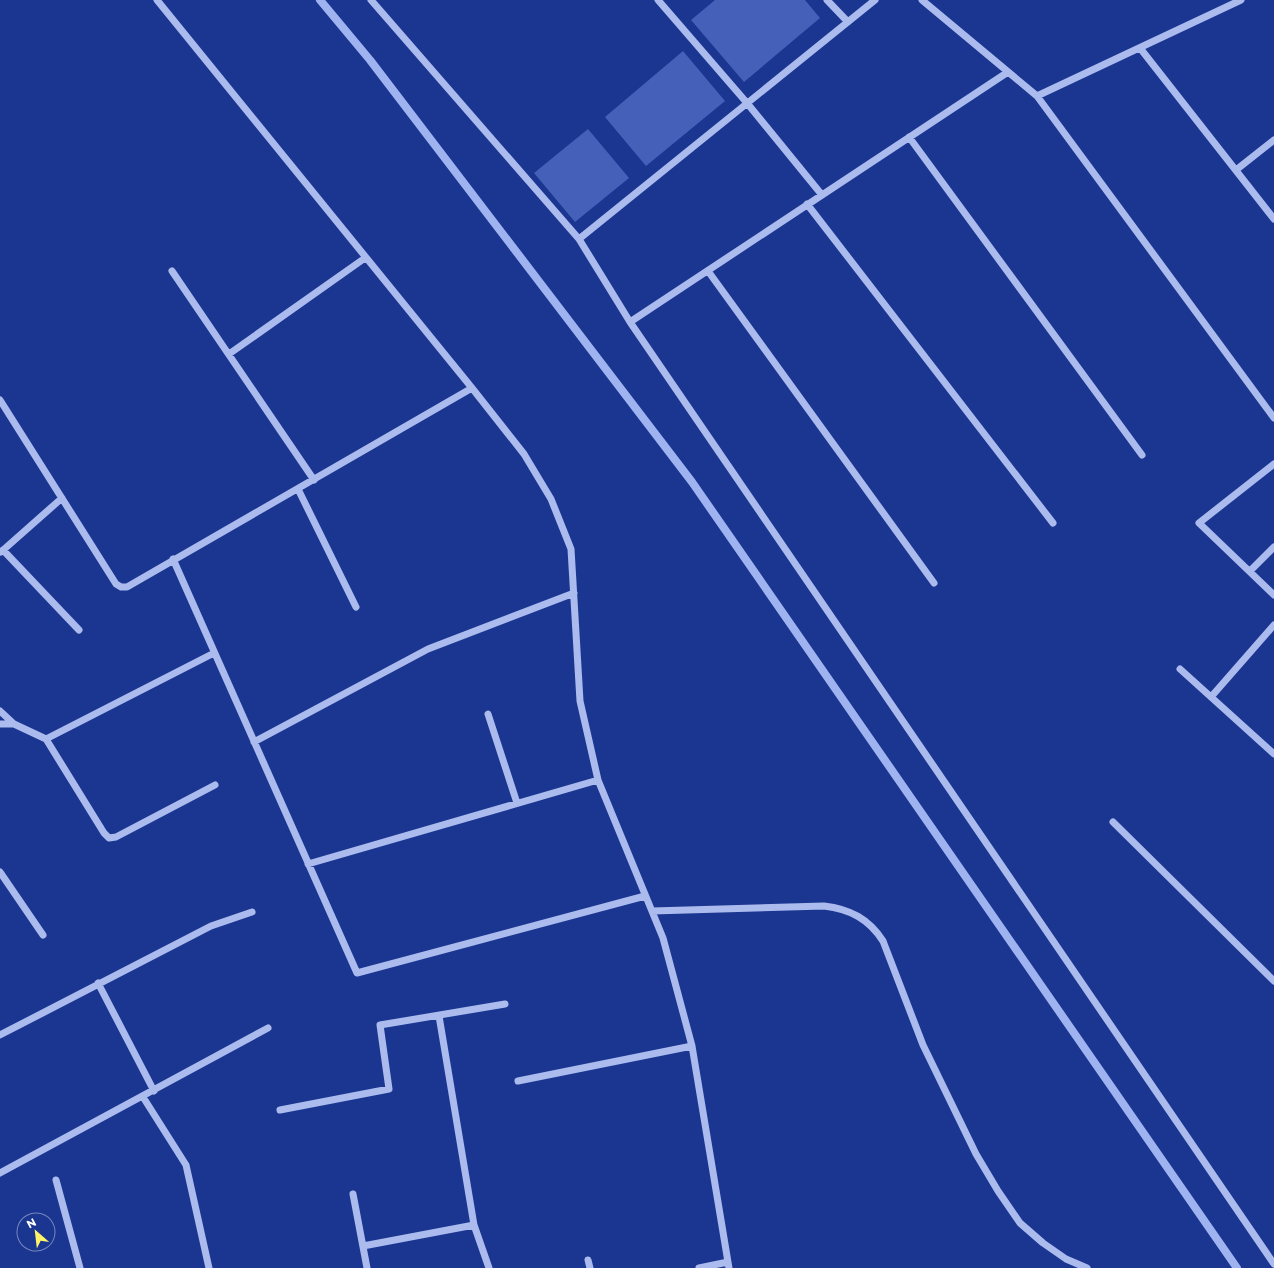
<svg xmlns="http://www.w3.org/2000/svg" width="1274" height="1268" font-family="Montserrat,sans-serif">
  <rect width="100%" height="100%" fill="#1b3691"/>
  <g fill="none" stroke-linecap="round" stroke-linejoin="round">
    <path stroke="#9eb3f0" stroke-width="8" d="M320,0L370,60L692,482L1237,1268"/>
  </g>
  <path fill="#4460b8" d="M715,0H805L820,18L744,82L691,20Z
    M683,51L725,101L646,166L605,117Z
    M588,129L629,178L575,222L534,173Z"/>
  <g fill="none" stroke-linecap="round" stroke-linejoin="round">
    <path stroke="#abbbee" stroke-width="7" d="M157,0L472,388L524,454L551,499L571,549L580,701L598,780L663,938L692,1046L729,1268
      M371,0L579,239L630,322L1274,1264
      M658,0L747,103L822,195
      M827,0L848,22
      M922,0L1037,96L1241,0
      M1140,48L1274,219
      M1037,96L1274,418
      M909,137L1142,455
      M1236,170L1274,140
      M807,204L1053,523
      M579,239L875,0
      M172,271L314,480
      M708,271L934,583
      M630,322L1008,72
      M229,354L365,258
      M0,400L116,584L121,587H127L472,388
      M1274,464L1199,523L1274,595
      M298,489L356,607
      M3,550L79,630
      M1,552L62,498
      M173,559L357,973L645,896
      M1250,571L1274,547
      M1180,669L1274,754
      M1211,697L1274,625
      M0,711L14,724L46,739L104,833L109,838L116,837L215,785
      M488,714L517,803
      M0,724H14
      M46,739L214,653
      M254,742L428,649L574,593
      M1113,822L1274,981
      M308,864L598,780
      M0,872L43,935
      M652,911L824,906C850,909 869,919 883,941L923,1045L976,1154L998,1191L1020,1223L1043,1243L1066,1259L1087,1268
      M98,983L154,1091
      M439,1016L474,1225L489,1268
      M0,1035L211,926L252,912
      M518,1081L692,1046
      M143,1097L186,1165L209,1268
      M280,1110L389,1089L380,1025L505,1004
      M0,1173L268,1028
      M56,1180L80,1268
      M353,1194L367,1268
      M363,1246L474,1225
      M588,1260L590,1268
      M699,1268L728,1262"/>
  </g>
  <g transform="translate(36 1232) rotate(332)"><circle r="19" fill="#1b3691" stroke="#7686bd"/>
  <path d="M0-3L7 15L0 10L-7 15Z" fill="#fff368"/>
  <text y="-6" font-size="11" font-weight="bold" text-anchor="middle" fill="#ffffff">N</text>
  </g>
</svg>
